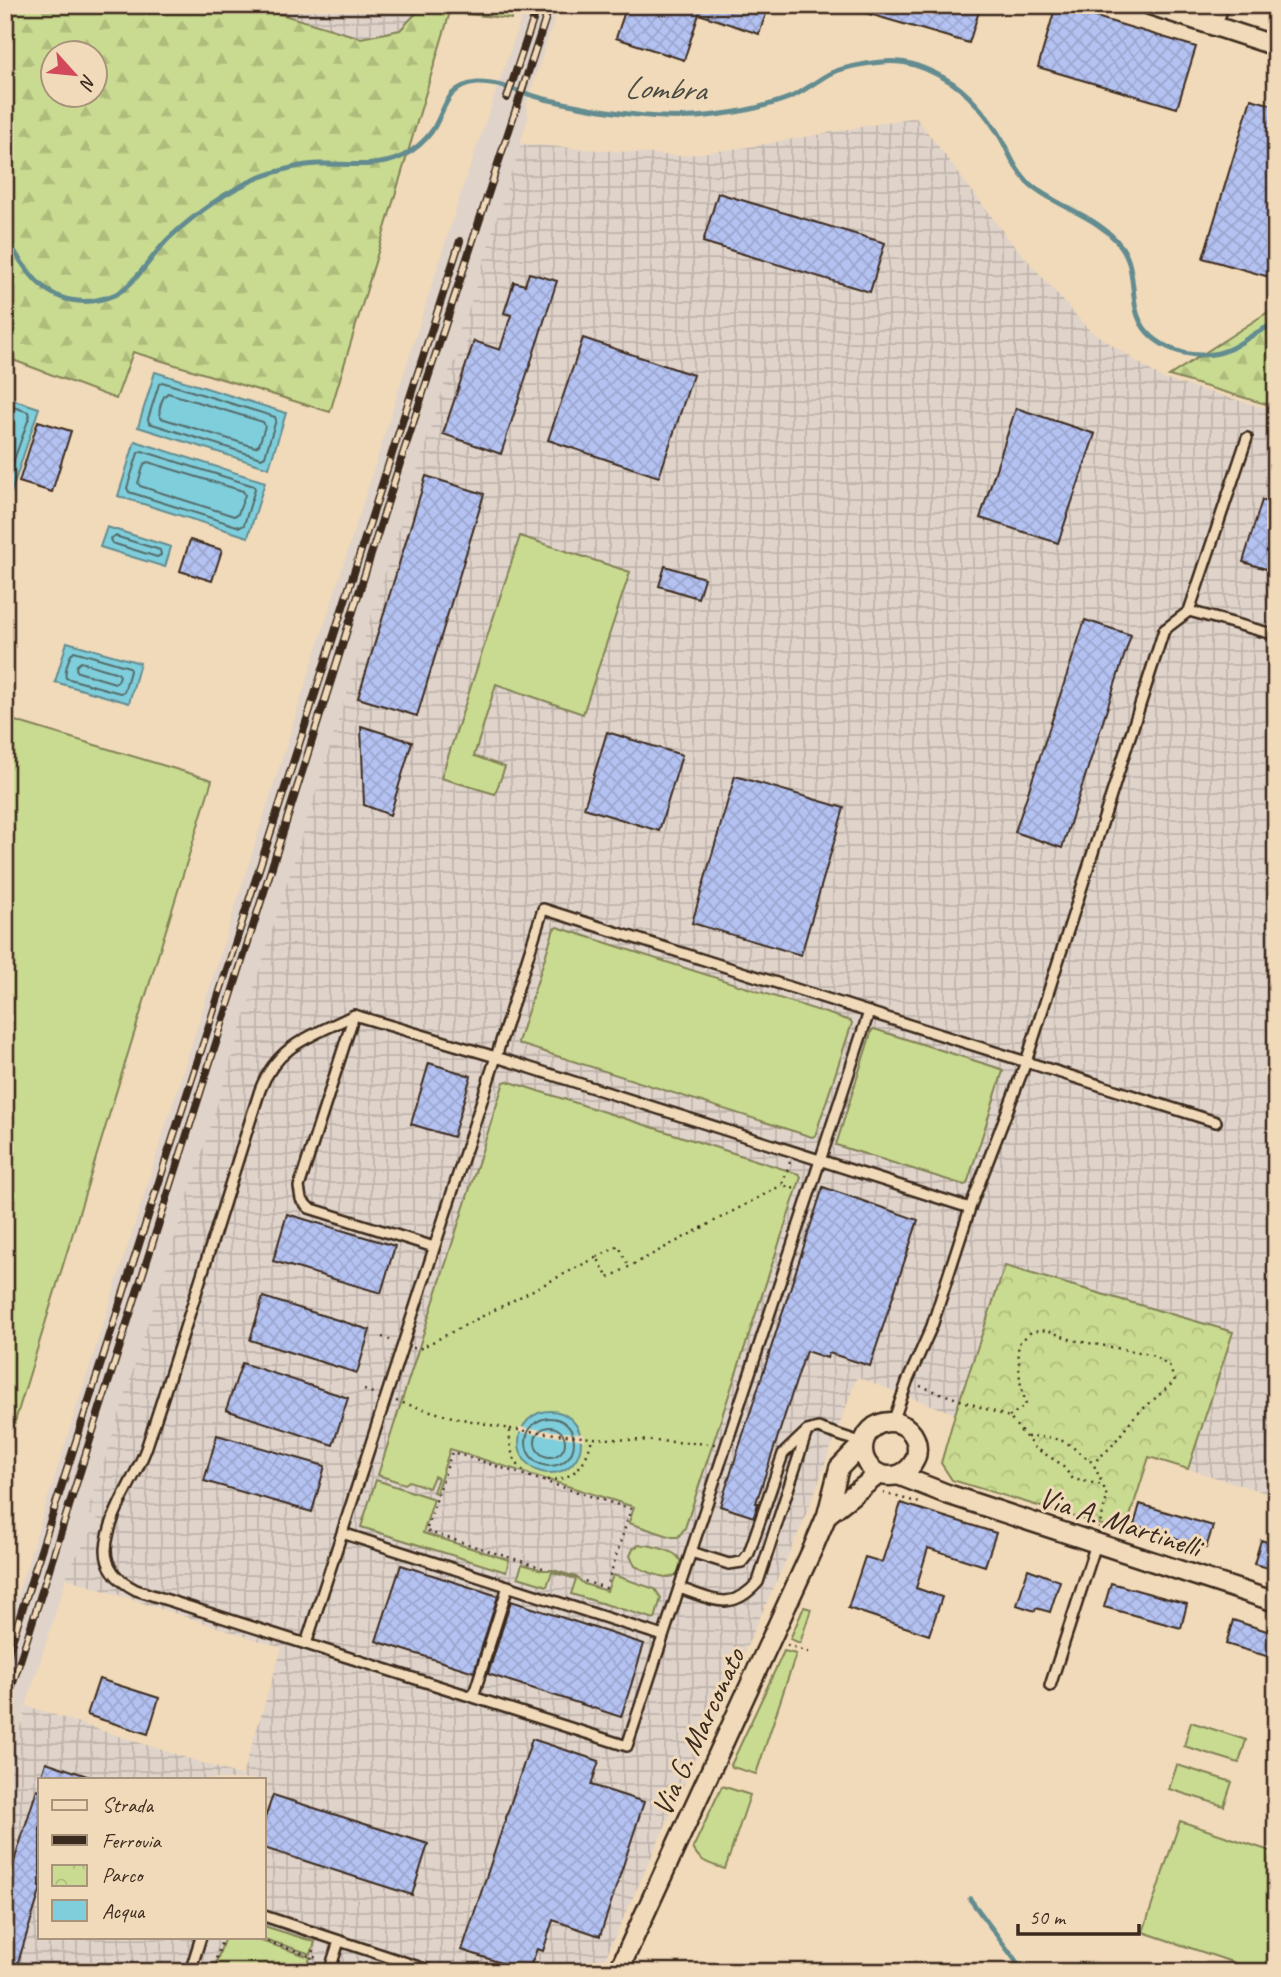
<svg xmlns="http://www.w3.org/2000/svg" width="1281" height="1977" font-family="Caveat,sans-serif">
  <defs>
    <pattern id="industrial-grid" width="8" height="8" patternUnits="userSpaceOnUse" patternTransform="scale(1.75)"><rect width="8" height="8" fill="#dfd3ca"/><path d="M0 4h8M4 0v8" fill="none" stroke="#c0b5ad"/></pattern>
    <pattern id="forest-firs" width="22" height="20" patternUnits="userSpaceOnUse" patternTransform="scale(1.75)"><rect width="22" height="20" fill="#c9db90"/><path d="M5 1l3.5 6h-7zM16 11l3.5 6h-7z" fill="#aebc7c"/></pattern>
    <pattern id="park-crowns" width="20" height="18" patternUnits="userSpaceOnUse" patternTransform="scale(1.75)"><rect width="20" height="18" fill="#c9db90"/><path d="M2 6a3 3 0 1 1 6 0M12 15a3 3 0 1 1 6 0" fill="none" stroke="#aebc7c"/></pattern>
    <pattern id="building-cross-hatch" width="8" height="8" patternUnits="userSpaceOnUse" patternTransform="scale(1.75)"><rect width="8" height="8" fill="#b4c2f2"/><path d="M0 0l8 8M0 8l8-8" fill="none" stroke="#9ca7cf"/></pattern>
  </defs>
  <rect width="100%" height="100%" fill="#f1dab9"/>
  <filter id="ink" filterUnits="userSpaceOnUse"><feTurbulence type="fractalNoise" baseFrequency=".0143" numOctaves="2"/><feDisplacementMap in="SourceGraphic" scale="14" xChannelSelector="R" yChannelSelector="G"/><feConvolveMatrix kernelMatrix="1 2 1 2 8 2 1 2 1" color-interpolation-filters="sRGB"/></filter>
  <g filter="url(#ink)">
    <path fill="#dfd3ca" d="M526,5H559L527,103L528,118L467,315L458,329L471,337L448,373L93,1497L86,1511L99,1519L70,1566L5,1773V1634L461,193Z"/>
    <path fill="url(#industrial-grid)" fill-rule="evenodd" d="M250,5H424L400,30L361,38Z
      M916,117L1007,237L1088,329L1163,379L1276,411V1496L1188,1469L1233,1332L1005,1266L955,1414L857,1377L806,1516L599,1972H5V1773L27,1706L242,1776L282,1648L66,1578L70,1566L99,1520L86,1512L93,1497L448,373L470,337L458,329L467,315L520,144L679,156L748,147ZM40,1779H264V1937H40Z"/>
    <path fill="#c9db90" stroke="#828257" stroke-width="2" d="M520,536L630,572L583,714L496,684L474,756L505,767L495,794L441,778Z
      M5,718L212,780L5,1454Z
      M557,927L851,1021L852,1023L815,1136L812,1137L519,1044L518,1042L554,929Z
      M874,1029L1001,1069L1003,1071L967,1184L964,1185L836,1145L872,1030Z
      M507,1081L799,1174L801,1177L685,1528L678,1537H672L629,1523L634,1507L450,1449L436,1493L433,1492L438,1478L434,1476L429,1488L409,1481L405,1484L378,1475L504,1082Z
      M376,1480L434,1499L423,1533L509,1560L506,1572L361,1527Z
      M639,1545C647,1544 671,1550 677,1556C685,1564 679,1577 668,1577C658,1577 644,1570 635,1566L630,1556L633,1549Z
      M522,1564L542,1570H553L576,1577L584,1584L607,1591L613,1575L655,1589L661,1598L655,1619L571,1594L576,1579L552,1572L547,1586L518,1577Z
      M804,1607L811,1609L800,1643L790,1639Z
      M784,1651L796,1654L756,1774L732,1767L731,1765Z
      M1191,1722L1246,1740L1239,1763L1184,1746Z
      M1177,1765L1232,1782L1224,1806L1169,1789Z
      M722,1786L750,1795L725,1869C711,1864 700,1863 693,1848Z
      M1180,1821L1276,1853V1972H1262L1143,1932Z
      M264,1926L315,1942L311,1954L258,1937H264Z
      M225,1937H249L310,1957L306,1972H213Z"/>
    <path fill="url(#forest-firs)" stroke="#828257" stroke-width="2" fill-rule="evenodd" d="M5,5H250L361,38L400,30L424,5H516L511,19L450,12L330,412L133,352L116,399L5,357ZM52,52H94V94H52Z
      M1268,312L1276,313V407L1169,376Z"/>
    <path fill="url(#park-crowns)" stroke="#828257" stroke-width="2" d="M1005,1266L1233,1332L1188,1469L1149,1457L1125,1532L952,1480L941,1463L955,1414Z"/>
    <path fill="#7fcedc" stroke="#648c90" stroke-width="2" d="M155,372L286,413L269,468L138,427Z
      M5,397L39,408L11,493L5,491Z
      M135,441L265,482L248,537L118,496Z
      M107,527L171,547L165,567L100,547Z
      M67,642L140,663L129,703L55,682Z
      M519 1442a31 31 0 1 1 62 0a31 31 0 1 1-62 0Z"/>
    <path fill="#f1dab9" d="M519,1427L583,1434L584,1440L517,1432Z"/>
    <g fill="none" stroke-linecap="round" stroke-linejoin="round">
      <path stroke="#566c6a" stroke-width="2" d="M162,382L275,417L276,420L265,456L261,458L149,423L148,419L159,384Z
        M168,393L263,422L265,426L259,445L255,447L161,418C157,412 162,396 168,393Z
        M5,404L28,412L30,415L5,485
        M142,451L254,486L255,489L244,525L240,527L129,492L127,488L138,453Z
        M148,462L243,491L245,495L238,514L234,516L140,486L138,483L144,464Z
        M115,536L160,550L161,555L157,557L112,543L110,539Z
        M74,651L129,667L130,671L124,692L120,693L66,678C64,671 69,656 74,651Z
        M81,662L118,673L120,676L118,681L115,683L78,672L76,669L77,665Z
        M526 1442a24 24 0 1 1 48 0a24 24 0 1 1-48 0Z
        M535 1442a15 15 0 1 1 30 0a15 15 0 1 1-30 0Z"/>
      <path stroke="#648c90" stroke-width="5" d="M5,236C26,270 45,306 92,301C102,299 113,297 121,291C138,280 153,254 168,239C194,215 224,192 258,178C277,171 298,165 318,164C345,163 378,169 403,156C414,150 425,141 432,131C446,109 445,86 477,83C499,82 524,94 545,99C595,110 664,123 715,115C740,112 768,106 791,97C805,91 817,80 831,73C847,66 882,60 900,62C914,63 931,71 944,78C967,90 989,117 1002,140C1010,155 1017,174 1031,185C1059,208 1098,216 1121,246C1135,265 1131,292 1137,313C1146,344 1184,359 1213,354C1237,351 1253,330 1276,324
        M970,1899L1024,1972"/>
    </g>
    <path fill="url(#building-cross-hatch)" stroke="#3b2a1e" stroke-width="2" d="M627,5H769L759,34L699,14L684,60L616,38Z
      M853,5H981L969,43L852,9Z
      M1056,5L1196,47L1177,108L1038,67Z
      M1251,99L1276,106V279L1203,258Z
      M718,193L885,243L870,292L703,242Z
      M529,273L557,281L501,454L443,434L474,341L500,350L511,315L504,313L514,282L525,285Z
      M583,338L693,375L659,477L548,440Z
      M1016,408L1095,434L1058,543L980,518Z
      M38,421L71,431L52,492L19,482Z
      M426,476L484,494L417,716L358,698Z
      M1262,500L1276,505V572L1243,562Z
      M190,540L222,550L212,581L180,571Z
      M665,566L704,578L698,598L659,586Z
      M1085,620L1131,635L1062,848L1015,832Z
      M361,726L412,742L390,815L364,805Z
      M607,732L682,755L659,831L584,808Z
      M735,776L844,808L801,955L692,923Z
      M429,1063L471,1076L453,1137L411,1124Z
      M823,1187L918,1220L870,1366L829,1353L827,1358L806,1351L756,1503H758L754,1517L720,1506Z
      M287,1214L395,1246L381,1293L273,1261Z
      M263,1297L370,1330L357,1373L250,1340Z
      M242,1363L348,1398L333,1445L226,1410Z
      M217,1435L325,1466L312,1512L204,1481Z
      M901,1503L996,1533L985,1566L928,1548L916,1588L942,1597L929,1635L848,1608L865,1557L882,1562Z
      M1140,1504L1213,1526L1206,1548L1134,1525Z
      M1261,1540L1276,1545V1570L1254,1564Z
      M401,1565L498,1596L474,1672L376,1641Z
      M1028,1569L1060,1581L1050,1612L1036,1608L1035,1611L1017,1605Z
      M1111,1583L1187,1604L1181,1628L1104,1607Z
      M511,1601L644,1644L621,1717L488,1674Z
      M1233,1620L1276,1634V1659L1226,1644Z
      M99,1679L159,1698L148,1734L87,1715Z
      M532,1739L599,1761L591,1785L644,1802L600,1936L553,1920L543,1951L537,1949L528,1972L462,1950Z
      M46,1762L90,1777V1779H41Z
      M37,1789L40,1790V1891L15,1972H5V1890Z
      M273,1795L428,1844L412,1895L264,1848V1821Z"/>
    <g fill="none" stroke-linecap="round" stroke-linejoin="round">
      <defs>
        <path id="service" d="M1189,611L1247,438
          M354,1015L299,1187L301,1199L309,1208L434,1247
          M970,1208L1026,1062L1164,630L1189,611L1276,635
          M893,1422L907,1382L932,1326L970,1208L496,1057L306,1644L136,1590C120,1582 106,1569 106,1550C108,1513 136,1479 147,1446C186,1328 222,1209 260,1090C278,1043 313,1036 354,1015L496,1057L543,909L1216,1122
          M342,1533L663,1636
          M691,1552L729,1564L742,1562L749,1553L783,1454L807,1431L818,1428L863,1443
          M679,1588C713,1599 731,1613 758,1582L806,1434
          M306,1644L627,1746L869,1012
          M1050,1686L1096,1544
          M473,1697L508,1586
          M264,1916L434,1972
          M190,1972L201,1937
          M329,1972L339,1941"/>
        <path id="minor" d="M1150,5L1276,46
          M1212,25L1219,5
          M863 1449a27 27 0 1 1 54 0a27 27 0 1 1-54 0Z
          M898,1475L947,1494L1276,1602
          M827,1515L879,1474
          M618,1972L813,1548L827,1515L839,1468L863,1443"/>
      </defs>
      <use href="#service" stroke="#3b2a1e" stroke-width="14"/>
      <use href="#minor" stroke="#3b2a1e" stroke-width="23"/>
      <path stroke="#3b2a1e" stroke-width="2.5" stroke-dasharray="2 5" stroke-linecap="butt" d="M790,1162L782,1185L799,1190
        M597,1257L619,1246L629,1267
        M382,1337L390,1340
        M413,1348L419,1349L597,1257L608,1278L782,1185
        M920,1386L1009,1417L1034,1447L1061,1464L1073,1479L1103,1485L1107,1497L1099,1528
        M364,1390L373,1393
        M396,1401L448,1416L510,1429C509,1448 512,1462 527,1474
        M1009,1417L1026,1405L1020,1381L1018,1344L1031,1332L1047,1330L1072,1340L1150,1354L1169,1366L1175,1381L1135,1416L1111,1447L1093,1463
        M510,1429L592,1438
        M1027,1437H1048L1066,1442L1093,1463L1103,1485
        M547,1480C574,1481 587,1463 592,1438L715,1444
        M883,1493L920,1503
        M543,1568L426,1531L452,1452L631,1509L606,1588L584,1581
        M787,1645L811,1653
        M254,1937L320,1959
        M212,1972L223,1937
        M307,1972L315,1947"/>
      <use href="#service" stroke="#f1dab9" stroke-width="9"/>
      <use href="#minor" stroke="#f1dab9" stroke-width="18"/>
      <defs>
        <path id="rail" d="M507,98L538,5
          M5,1663L460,241
          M5,1708L401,460L550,5"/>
      </defs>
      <use href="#rail" stroke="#3b2a1e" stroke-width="8"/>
      <use href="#rail" stroke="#f1dab9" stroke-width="5" stroke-dasharray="16" stroke-linecap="butt"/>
    </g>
  </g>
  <g text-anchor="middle" stroke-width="6" stroke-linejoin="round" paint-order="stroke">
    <g font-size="30" fill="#3b2a1e" stroke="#f1dab9">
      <text transform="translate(1120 1522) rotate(18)" y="10">Via A. Martinelli</text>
      <text transform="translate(698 1732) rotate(-65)" y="10">Via G. Marconato</text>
    </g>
    <g font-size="32" font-style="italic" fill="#494b44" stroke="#f1dab9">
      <text transform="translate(665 88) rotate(2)" y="11">Lombra</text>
    </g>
  </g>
  <rect width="1281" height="1977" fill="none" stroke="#f1dab9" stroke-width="28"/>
  <rect x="14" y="14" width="1253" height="1949" fill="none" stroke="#3b2a1e" stroke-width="2.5" filter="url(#ink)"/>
  <rect x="38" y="1778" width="228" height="161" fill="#f1dab9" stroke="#a8947b" stroke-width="2"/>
  <rect x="52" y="1800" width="35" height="10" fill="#f1dab9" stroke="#a8947b" stroke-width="2"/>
  <text x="102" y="1812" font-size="21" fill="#3b2a1e">Strada</text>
  <rect x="52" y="1835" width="35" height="10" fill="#3b2a1e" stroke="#a8947b" stroke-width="2"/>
  <text x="102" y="1848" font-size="21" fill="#3b2a1e">Ferrovia</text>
  <rect x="52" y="1865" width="35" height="21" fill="url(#park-crowns)" stroke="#a8947b" stroke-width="2"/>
  <text x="102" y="1882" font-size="21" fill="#3b2a1e">Parco</text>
  <rect x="52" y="1900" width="35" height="21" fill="#7fcedc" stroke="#a8947b" stroke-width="2"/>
  <text x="102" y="1918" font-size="21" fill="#3b2a1e">Acqua</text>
  <g transform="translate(74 74) rotate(117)"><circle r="33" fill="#f1dab9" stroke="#a8947b" stroke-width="2"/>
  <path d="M0-5L12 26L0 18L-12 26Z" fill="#d1495b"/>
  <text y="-10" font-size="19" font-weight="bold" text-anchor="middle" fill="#3b2a1e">N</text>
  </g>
  <path d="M1018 1924v10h121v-10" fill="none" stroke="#3b2a1e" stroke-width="3.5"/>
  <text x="1029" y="1924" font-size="21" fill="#3b2a1e" stroke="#f1dab9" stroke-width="5" paint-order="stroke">50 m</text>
</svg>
